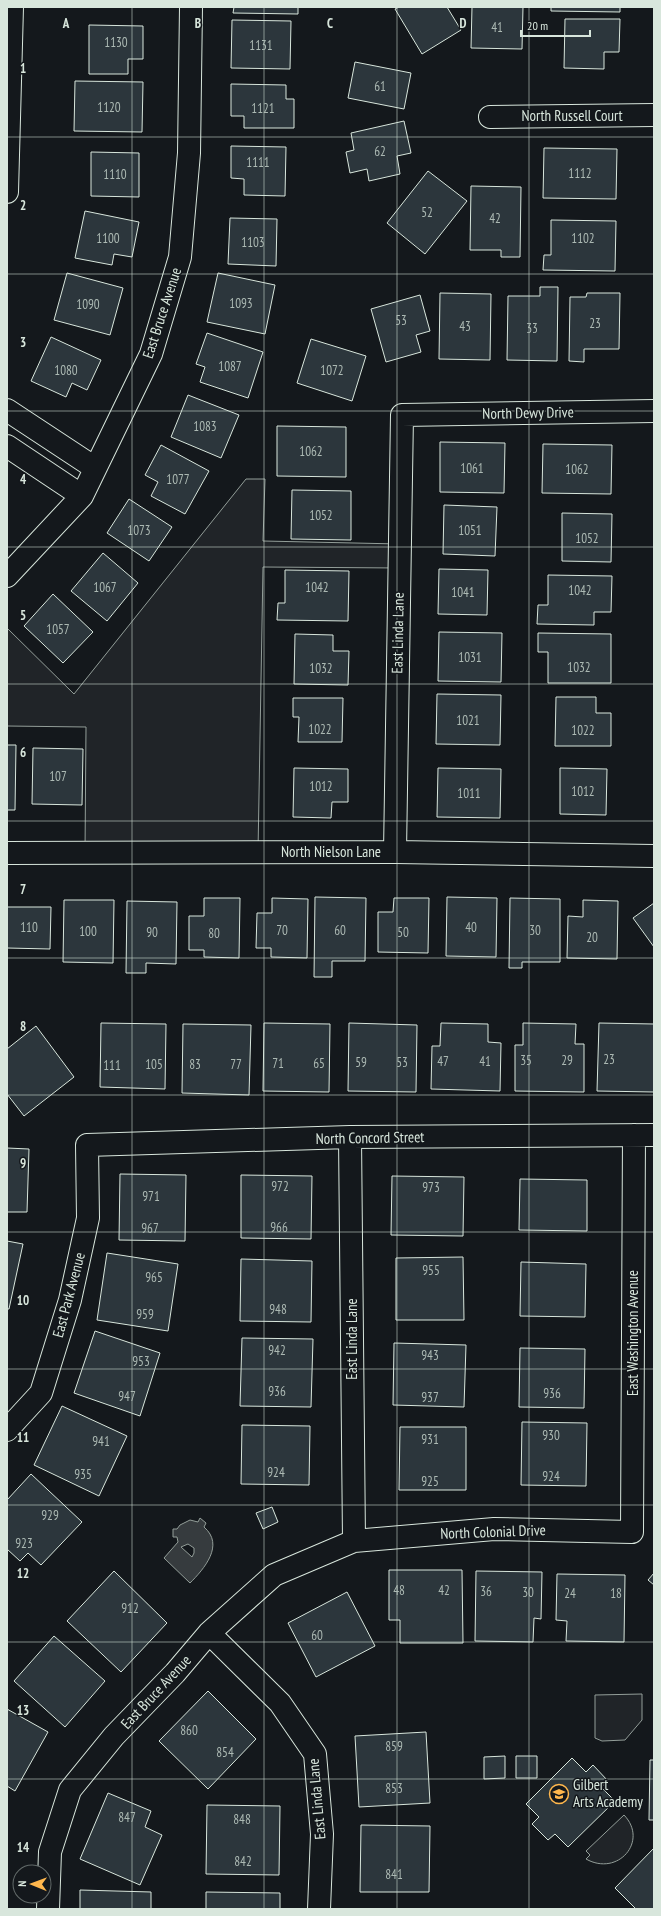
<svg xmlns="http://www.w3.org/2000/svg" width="661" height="1916" font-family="'PT Sans Narrow',sans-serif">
  <rect width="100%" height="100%" fill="#14181c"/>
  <path fill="#202428" stroke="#939e99" d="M246,479H265L263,541L400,544L399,568L263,567L258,852L85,853L86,727L7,726V628L74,694Z
    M642,1694V1720L625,1740L602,1741L595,1738V1695Z
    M624,1815C649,1841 618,1877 586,1859L590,1855L586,1851Z"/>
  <path fill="#363b3e" stroke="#939e99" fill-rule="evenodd" d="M200,1518L206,1523L204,1527C225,1545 204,1569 190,1583L164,1558L178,1542L177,1537H173V1529H177L180,1525L190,1520L198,1522ZM188,1544L194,1548V1553L192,1557L181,1547Z"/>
  <path fill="#2c363c" stroke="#d8e6dc" d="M234,7H298V14L233,13Z
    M399,7H447L461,30L422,54L395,9Z
    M472,7H523L522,49L471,48Z
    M551,7H620V12L551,11Z
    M565,19H620L619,52H604V69L564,68Z
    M232,20L291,21L290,69L231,68Z
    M89,25L143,26V59H128V74H89Z
    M355,62L411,73L404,109L348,98Z
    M75,81L143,82L142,132L74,131Z
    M231,84L286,85V99H294V128H244V116H231Z
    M404,121L411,153L397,156L400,174L369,181L367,169L350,173L346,152L354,150L351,133Z
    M231,146L286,147L285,196L244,195V179L231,178Z
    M544,148L617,149L616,199L543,198Z
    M91,152L139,153V197L91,196Z
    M428,171L467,201L425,254L387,223Z
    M471,186L521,187L520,257H501V250H470Z
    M85,211L139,222L132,257L114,254L112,265L75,258Z
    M230,218L277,219L276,266L228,264Z
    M551,220L616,221L615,271L543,270L544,255H551Z
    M67,273L123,288L110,335L54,320Z
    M218,273L275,285L265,334L207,322Z
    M540,287H558L557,361L507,360L508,296H540Z
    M440,293L491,294L490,360L439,359Z
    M587,293H620L619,349H584V362L569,361L570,297H586Z
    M420,295L430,331L416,335L421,352L386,362L371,309Z
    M207,333L263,352L248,398L200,382L205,367L196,364Z
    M51,337L101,360L87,390L72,383L66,397L31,381Z
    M311,339L366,356L352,401L297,383Z
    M188,395L239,415L221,458L171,437Z
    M277,426L346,427V477L277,476Z
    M440,442L505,443L504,493L440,492Z
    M543,444L612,445L611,494L542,493Z
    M161,445L209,471L185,514L151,496L158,482L145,475Z
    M292,490L351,491V540L291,539Z
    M129,499L172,527L149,561L107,533Z
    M444,505L497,507L495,556L443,554Z
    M562,513L612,514L611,562L562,561Z
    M103,553L138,583L107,621L71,591Z
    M439,569L488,570L487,615L438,614Z
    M285,570L349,571L348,621L277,620L278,603H285Z
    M548,575L612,576L611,612H594V625L537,624L538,605H548Z
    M53,594L93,632L63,663L24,626Z
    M439,632L502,633L501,682L438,681Z
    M538,633L611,634V683H548V652H538Z
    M295,634L333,635V651H349L348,685L294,684Z
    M437,694L501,695L500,745L436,744Z
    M556,697H596V713H611V746H555Z
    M293,698H343L342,742H298L299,717H293Z
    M7,745H16L15,810H7Z
    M33,748L83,749L82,805L32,804Z
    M294,768L348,769V802H332L331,818L293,817Z
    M438,768L501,769L500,818L437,817Z
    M560,768L607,769L606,815L560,814Z
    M315,897L366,898L365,961H332V977H314Z
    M447,897L497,898L496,957L446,956Z
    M204,898H240L239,958L204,957V950H189V916H204Z
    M272,898L308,899L307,958L271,957V948H256L257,913H272Z
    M394,898H429L428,953L378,952V912H393Z
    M510,898L560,899V962H522V968H509Z
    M64,900H114L113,963L63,962Z
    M583,900L618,901L617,959L567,958L568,916L583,917Z
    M127,901L177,902L176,964L146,963V973H126Z
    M654,903V947L633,918Z
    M7,907H51L50,949L7,948Z
    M101,1023L166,1024L165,1089L100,1087Z
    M264,1023L330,1024L329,1092L263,1091Z
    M349,1023L417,1025L416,1092L348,1091Z
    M441,1023L488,1024V1042L501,1043L500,1091L431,1089L432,1046H440Z
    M523,1023L576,1024L575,1044H584V1092L515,1091V1045H523Z
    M599,1023L654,1024V1092L597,1091Z
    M183,1024L251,1025L249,1095L182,1093Z
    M36,1026L74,1077L24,1116L7,1094V1049Z
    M7,1148L29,1149L27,1212H7Z
    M120,1174L186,1175L185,1241L119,1240Z
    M241,1175L312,1176L311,1239L241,1238Z
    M392,1176L464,1177L463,1236L391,1235Z
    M520,1179L587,1180V1231L519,1230Z
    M7,1241L23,1244L9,1309H7Z
    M107,1253L178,1264L168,1331L97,1320Z
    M463,1257L464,1320H396V1258Z
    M241,1259L312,1261L311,1322L240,1321Z
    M521,1262L586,1264L585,1317L520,1316Z
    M95,1331L160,1353L140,1416L74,1393Z
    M242,1338L313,1339L311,1407L240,1406Z
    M394,1343L466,1345L464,1407L393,1405Z
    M520,1348L585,1349L584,1408L519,1407Z
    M62,1406L127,1436L99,1496L34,1465Z
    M522,1422L587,1423L586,1486L521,1485Z
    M242,1425L310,1426L309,1485L241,1484Z
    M400,1427H466V1490H399Z
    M31,1474L82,1522L41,1565L28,1553L20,1561L7,1549V1500Z
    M272,1507L278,1522L263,1529L256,1513Z
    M389,1570H462L463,1643H400V1620H389Z
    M114,1571L167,1623L121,1672L67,1621Z
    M476,1571L542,1572L541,1619L534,1618L533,1642L475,1641Z
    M654,1573V1585L648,1580Z
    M557,1574L625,1575L624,1642L566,1641L567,1621L556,1620Z
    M347,1592L375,1646L316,1677L288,1623Z
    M54,1636L105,1681L65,1727L14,1681Z
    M208,1691L256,1739L208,1789L159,1741Z
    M7,1709L48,1732L15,1791L7,1786Z
    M426,1732L430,1803L359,1807L355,1736Z
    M505,1756V1778L484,1779V1757Z
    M516,1756H537V1778H516Z
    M572,1758L586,1772L593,1765L608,1781L601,1787L615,1801L568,1847L555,1834L548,1840L532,1824L539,1817L526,1804Z
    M650,1760H654V1820H649Z
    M108,1793L151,1811L145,1827L162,1835L140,1885L80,1859Z
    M207,1805L280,1806L279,1875L206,1874Z
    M361,1825L430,1826L429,1892H360Z
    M654,1848V1909H636L615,1888Z
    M80,1890L151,1892V1909H80Z
    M206,1892L280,1893V1909H206Z"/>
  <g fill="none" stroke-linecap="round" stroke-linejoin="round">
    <defs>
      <path id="minor" d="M490,117L654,115
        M7,192L12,7
        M7,410L95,468
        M7,446L82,496
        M7,576L82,496L151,354L180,257L189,153L191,7
        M395,852L402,415L654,411
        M7,853L395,852L654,856
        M350,1137L354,1541
        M7,1430L41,1393L70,1300L88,1218L87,1145L350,1137L654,1135
        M209,1633L280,1703L315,1754L322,1834L319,1909
        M48,1909L50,1852L70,1790L114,1736L175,1673L209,1633L274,1575L354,1541L494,1529L632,1532L634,1135"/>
    </defs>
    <use href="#minor" stroke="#d8e6dc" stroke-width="24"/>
    <use href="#minor" stroke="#14181c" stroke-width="22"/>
  </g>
  <path fill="none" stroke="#d8e6dc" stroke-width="1" stroke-opacity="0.55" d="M132,7V1909M264,7V1909M397,7V1909M529,7V1909M7,137H654M7,274H654M7,411H654M7,547H654M7,684H654M7,821H654M7,958H654M7,1095H654M7,1232H654M7,1369H654M7,1505H654M7,1642H654M7,1779H654"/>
  <defs>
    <symbol id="school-ring" viewBox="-11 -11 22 22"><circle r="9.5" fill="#14181c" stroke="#ffb74d" stroke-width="1.5"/><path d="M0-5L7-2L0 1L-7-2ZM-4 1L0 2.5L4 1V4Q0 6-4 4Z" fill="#ffb74d"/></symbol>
  </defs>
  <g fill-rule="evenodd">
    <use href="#school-ring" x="548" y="1783" width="22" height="22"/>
  </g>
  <g text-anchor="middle" stroke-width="3" stroke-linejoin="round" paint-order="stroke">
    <g font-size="13" fill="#adbab4">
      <text x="497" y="32">41</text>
      <text x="116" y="47">1130</text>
      <text x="261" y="50">1131</text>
      <text x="380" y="91">61</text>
      <text x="109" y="112">1120</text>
      <text x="263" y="113">1121</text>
      <text x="380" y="156">62</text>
      <text x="258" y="167">1111</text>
      <text x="580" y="178">1112</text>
      <text x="115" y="179">1110</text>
      <text x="427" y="217">52</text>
      <text x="495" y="223">42</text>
      <text x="108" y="243">1100</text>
      <text x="583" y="243">1102</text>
      <text x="253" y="247">1103</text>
      <text x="241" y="308">1093</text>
      <text x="88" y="309">1090</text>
      <text x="401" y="325">53</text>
      <text x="595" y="328">23</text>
      <text x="465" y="331">43</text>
      <text x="532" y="333">33</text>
      <text x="230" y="371">1087</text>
      <text x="66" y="375">1080</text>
      <text x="332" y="375">1072</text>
      <text x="205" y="431">1083</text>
      <text x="311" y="456">1062</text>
      <text x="472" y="473">1061</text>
      <text x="577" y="474">1062</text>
      <text x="178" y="484">1077</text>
      <text x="321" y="520">1052</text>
      <text x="139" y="535">1073</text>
      <text x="470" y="535">1051</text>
      <text x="587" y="543">1052</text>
      <text x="105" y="592">1067</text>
      <text x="317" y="592">1042</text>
      <text x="580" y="595">1042</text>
      <text x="463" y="597">1041</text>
      <text x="58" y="634">1057</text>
      <text x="470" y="662">1031</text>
      <text x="579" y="672">1032</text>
      <text x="321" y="673">1032</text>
      <text x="468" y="725">1021</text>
      <text x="320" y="734">1022</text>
      <text x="583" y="735">1022</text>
      <text x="58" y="781">107</text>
      <text x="321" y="791">1012</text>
      <text x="583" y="796">1012</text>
      <text x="469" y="798">1011</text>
      <text x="29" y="932">110</text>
      <text x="471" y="932">40</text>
      <text x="282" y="935">70</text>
      <text x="340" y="935">60</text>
      <text x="535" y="935">30</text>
      <text x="88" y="936">100</text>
      <text x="152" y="937">90</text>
      <text x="403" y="937">50</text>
      <text x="214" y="938">80</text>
      <text x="592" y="942">20</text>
      <text x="609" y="1064">23</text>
      <text x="526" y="1065">35</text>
      <text x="567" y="1065">29</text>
      <text x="443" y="1066">47</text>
      <text x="485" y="1066">41</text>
      <text x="361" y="1067">59</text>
      <text x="402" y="1067">53</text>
      <text x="278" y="1068">71</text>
      <text x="319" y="1068">65</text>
      <text x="154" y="1069">105</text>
      <text x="195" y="1069">83</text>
      <text x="236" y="1069">77</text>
      <text x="112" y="1070">111</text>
      <text x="280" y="1191">972</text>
      <text x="431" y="1192">973</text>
      <text x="151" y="1201">971</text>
      <text x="279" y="1232">966</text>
      <text x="150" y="1233">967</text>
      <text x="431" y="1275">955</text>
      <text x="154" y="1282">965</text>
      <text x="278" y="1314">948</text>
      <text x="145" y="1319">959</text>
      <text x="277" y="1355">942</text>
      <text x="430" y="1360">943</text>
      <text x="141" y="1366">953</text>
      <text x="277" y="1396">936</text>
      <text x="552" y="1398">936</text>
      <text x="127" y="1401">947</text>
      <text x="430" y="1402">937</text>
      <text x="551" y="1440">930</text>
      <text x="430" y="1444">931</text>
      <text x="101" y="1446">941</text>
      <text x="276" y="1477">924</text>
      <text x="83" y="1479">935</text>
      <text x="551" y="1481">924</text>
      <text x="430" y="1486">925</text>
      <text x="50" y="1520">929</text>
      <text x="24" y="1548">923</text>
      <text x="399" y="1595">48</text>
      <text x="444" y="1595">42</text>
      <text x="486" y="1596">36</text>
      <text x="528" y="1597">30</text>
      <text x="570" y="1598">24</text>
      <text x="616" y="1598">18</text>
      <text x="130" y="1613">912</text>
      <text x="317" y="1640">60</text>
      <text x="189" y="1735">860</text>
      <text x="394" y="1751">859</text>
      <text x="225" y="1757">854</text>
      <text x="394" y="1793">853</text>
      <text x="127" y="1822">847</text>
      <text x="242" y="1824">848</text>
      <text x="243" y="1866">842</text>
      <text x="394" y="1879">841</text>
    </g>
    <g font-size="15" fill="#d8e6dc" stroke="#14181c">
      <text x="572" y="121">North Russell Court</text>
      <text transform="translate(162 313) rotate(-72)" y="5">East Bruce Avenue</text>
      <text transform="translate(528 413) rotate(-1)" y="5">North Dewy Drive</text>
      <text transform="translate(398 633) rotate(-89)" y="5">East Linda Lane</text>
      <text x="331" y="857">North Nielson Lane</text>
      <text transform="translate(370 1138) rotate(-1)" y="5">North Concord Street</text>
      <text transform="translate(69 1295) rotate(-75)" y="5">East Park Avenue</text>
      <text transform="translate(633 1333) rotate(-90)" y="5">East Washington Avenue</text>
      <text transform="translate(352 1339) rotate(-90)" y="5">East Linda Lane</text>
      <text transform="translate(493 1532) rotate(-2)" y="5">North Colonial Drive</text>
      <text transform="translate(156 1692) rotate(-47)" y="5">East Bruce Avenue</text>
      <text transform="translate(317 1799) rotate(-95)" y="5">East Linda Lane</text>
    </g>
    <g font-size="15" fill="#d8e6dc" stroke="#14181c" text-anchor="start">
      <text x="573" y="1790">Gilbert<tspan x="573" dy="17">Arts Academy</tspan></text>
    </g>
  </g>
  <g font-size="13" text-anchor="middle" font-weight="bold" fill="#d8e6dc" stroke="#14181c" stroke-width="3" stroke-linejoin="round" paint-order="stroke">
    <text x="66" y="28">A</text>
    <text x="198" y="28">B</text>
    <text x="330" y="28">C</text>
    <text x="463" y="28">D</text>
    <text x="23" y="73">1</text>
    <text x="23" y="210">2</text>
    <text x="23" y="347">3</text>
    <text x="23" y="484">4</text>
    <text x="23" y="620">5</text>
    <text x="23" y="757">6</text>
    <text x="23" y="894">7</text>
    <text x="23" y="1031">8</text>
    <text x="23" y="1168">9</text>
    <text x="23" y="1305">10</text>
    <text x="23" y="1442">11</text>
    <text x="23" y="1578">12</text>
    <text x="23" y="1715">13</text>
    <text x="23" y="1852">14</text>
  </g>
  <rect width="661" height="1916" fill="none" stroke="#d8e6dc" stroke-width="16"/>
  <g transform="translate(32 1884) rotate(271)"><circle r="19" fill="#14181c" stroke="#626a69"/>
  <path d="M0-3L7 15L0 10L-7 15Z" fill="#ffb74d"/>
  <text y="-6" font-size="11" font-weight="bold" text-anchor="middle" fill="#d8e6dc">N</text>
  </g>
  <path d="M521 30v6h69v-6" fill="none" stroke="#d8e6dc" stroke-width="2"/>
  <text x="527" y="30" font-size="12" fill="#d8e6dc" stroke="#14181c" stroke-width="3" paint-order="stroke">20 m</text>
</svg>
